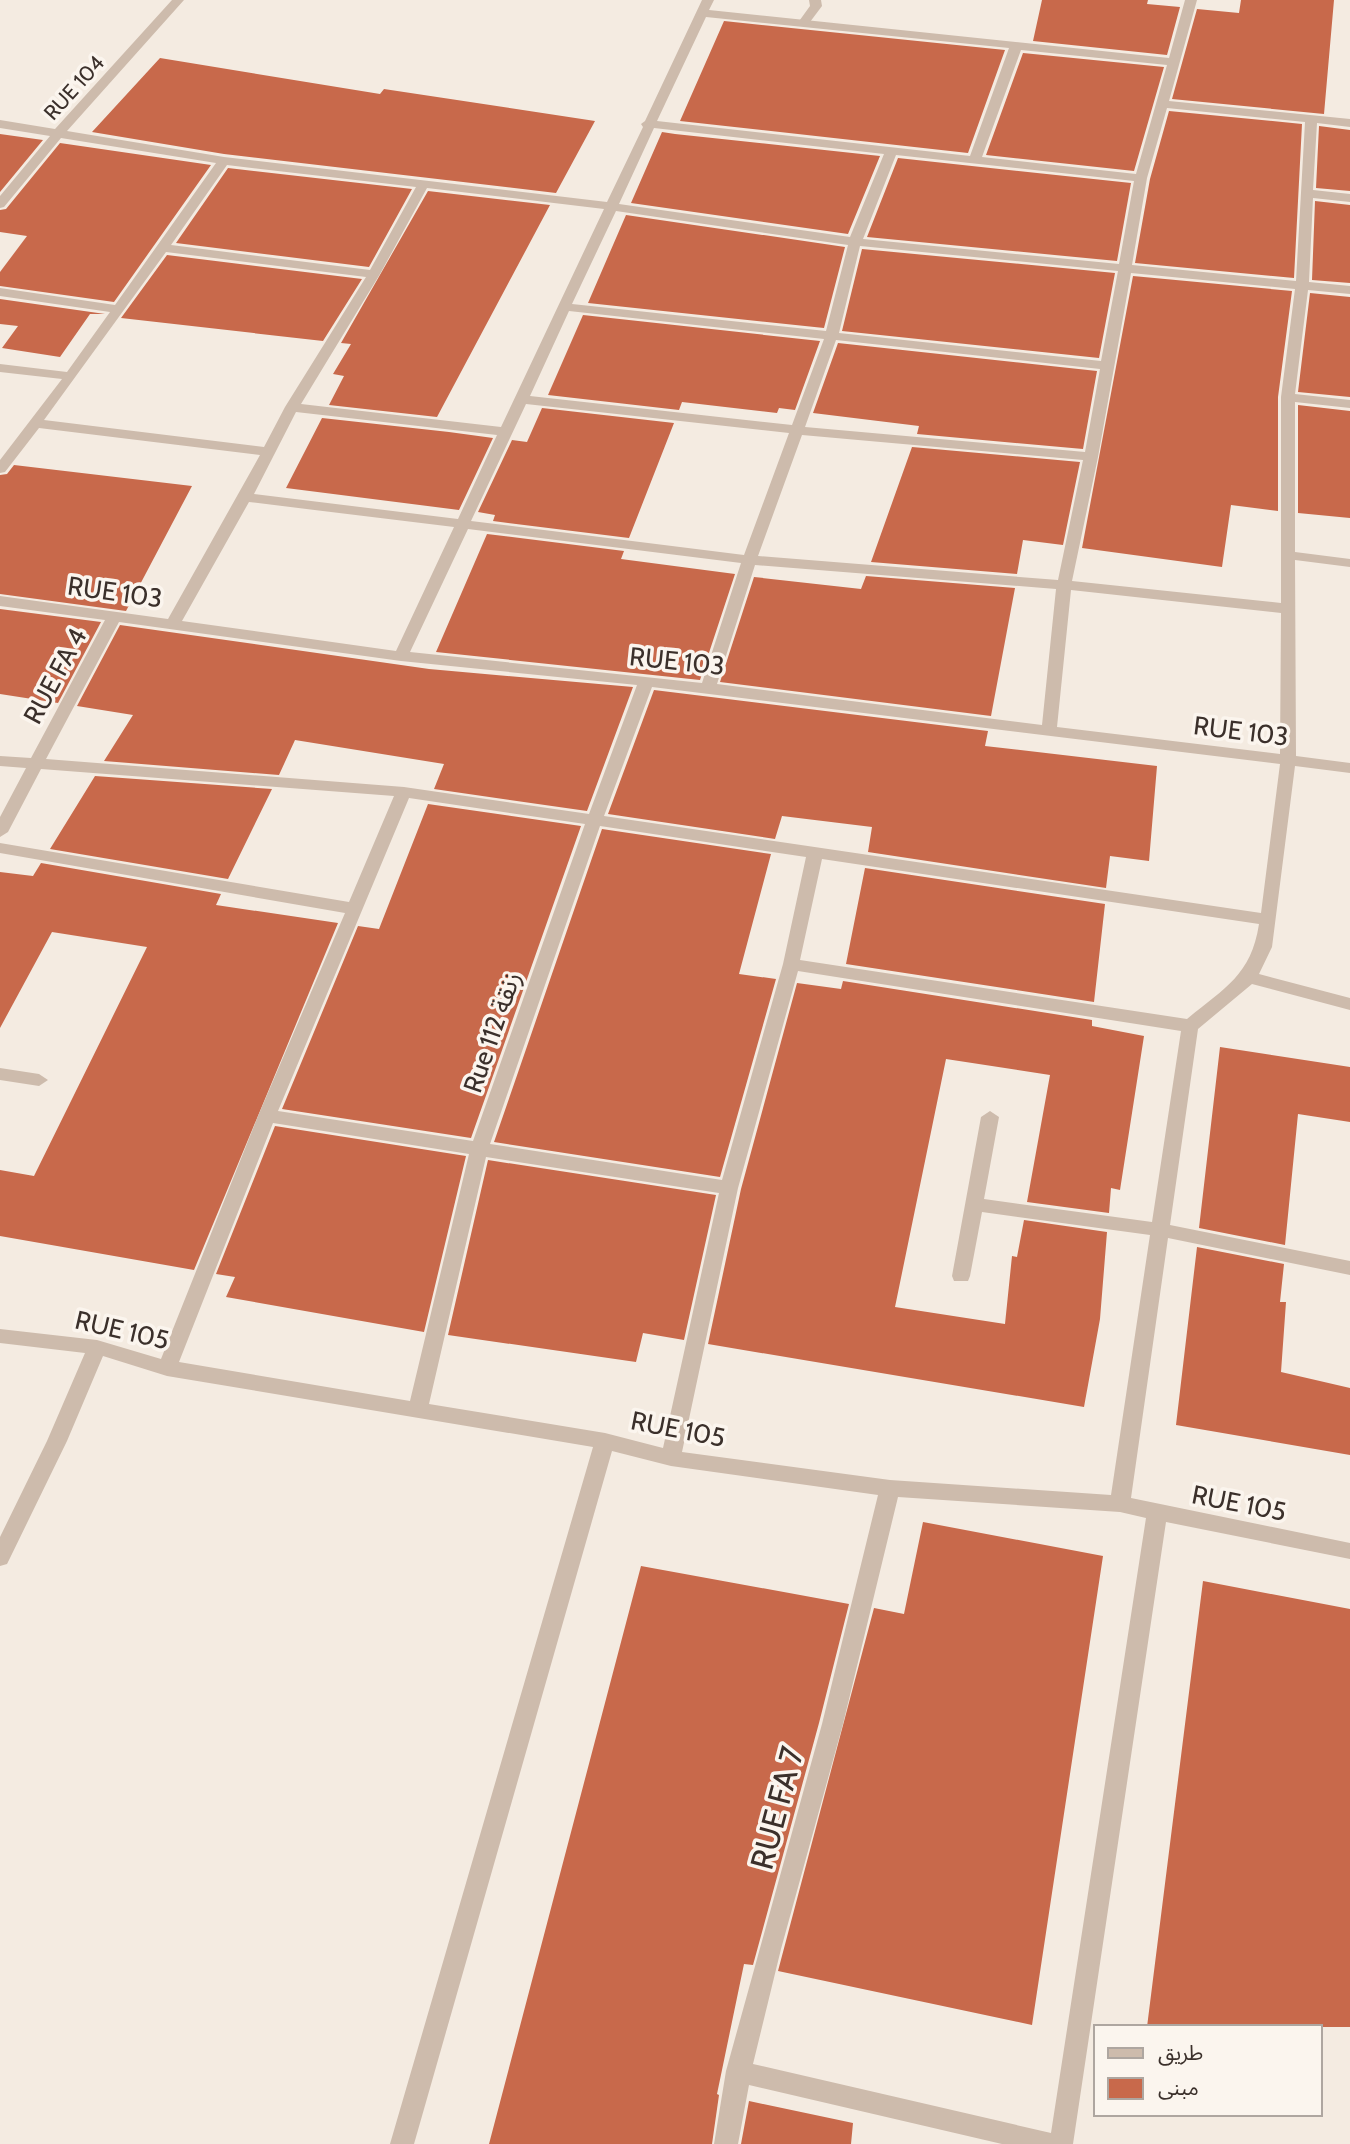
<svg xmlns="http://www.w3.org/2000/svg" width="1350" height="2144" font-family="Cabin,'Noto Sans Arabic',sans-serif">
  <rect width="100%" height="100%" fill="#f4ebe1"/>
  <path fill="#c8694b" d="M1042,0H1148L1147,4L1180,7L1167,55L1033,41Z
    M1241,0H1334L1324,114L1172,99L1197,9L1239,13Z
    M724,21L1005,50L968,153L680,121Z
    M1023,53L1164,67L1134,171L986,155Z
    M160,58L380,94L384,89L595,121L556,193L224,154L92,132Z
    M1169,111L1302,124L1294,278L1135,263L1150,179Z
    M1319,126L1350,130V191L1316,188Z
    M662,132L675,134L880,156L848,234L631,203Z
    M0,134L43,140L0,192Z
    M60,143L211,165L114,302L0,286V272L27,236L0,232V210L6,209Z
    M898,158L1131,183L1117,261L867,237Z
    M228,168L412,189L369,267L176,243Z
    M428,191L550,205L437,417L329,405L344,376L333,374L351,344L341,343Z
    M1315,201L1350,205V283L1312,280Z
    M626,215L845,247L824,328L588,303Z
    M862,249L1115,273L1099,358L842,331Z
    M167,255L362,279L323,341L121,318Z
    M1133,276L1292,291L1278,397V511L1231,505L1222,567L1082,548Z
    M1310,293L1350,297V397L1298,392Z
    M0,299L105,314H90L60,357L2,348L18,326L0,324Z
    M583,315L820,341L795,410L779,408L777,413L682,402L679,410L548,395Z
    M838,343L1097,371L1083,449L917,434L919,426L813,413Z
    M1298,405L1350,411V518L1298,513Z
    M542,408L674,423L629,538L493,521L495,515L478,512L512,440L527,442Z
    M322,418L449,432L493,438L459,510L286,488Z
    M912,447L1080,462L1063,545L1023,540L1017,574L871,562Z
    M14,465L192,486L126,611L0,594V475L7,474Z
    M487,534L624,551L621,559L735,574L700,680L436,652Z
    M866,576L1015,588L991,716L720,682L754,577L861,589Z
    M0,609L101,622L58,703L0,694Z
    M120,625L429,669L633,687L587,811L434,789L444,764L295,740L279,775L104,761L133,715L77,706Z
    M654,690L988,731L985,746L1157,766L1149,861L1110,856L1106,888L868,852L872,827L782,816L775,839L608,814Z
    M95,776L272,789L228,879L50,849Z
    M428,804L581,826L471,1138L282,1109L358,926L379,929Z
    M602,829L771,854L739,974L776,979L720,1177L494,1142Z
    M41,863L221,894L216,905L338,923L194,1270L0,1236V1170L34,1176L147,947L52,932L0,1028V872L33,876Z
    M865,868L1105,904L1094,1002L846,964Z
    M843,981L1092,1020V1026L1144,1036L1120,1190L1111,1188L1109,1213L1027,1202L1050,1075L946,1059L895,1307L1005,1324L1012,1256L1017,1257L1024,1220L1107,1232L1100,1319L1084,1407L708,1344L741,1189L797,983L841,989Z
    M1220,1047L1350,1067V1122L1298,1114L1285,1245L1199,1228Z
    M275,1126L466,1156L424,1332L226,1297L235,1277L216,1274Z
    M488,1160L716,1195L684,1340L643,1333L636,1362L448,1335Z
    M1197,1247L1284,1264L1280,1302H1286L1281,1372L1350,1388V1455L1176,1425Z
    M923,1522L1103,1556L1032,2025L778,1971L874,1608L904,1614Z
    M641,1566L849,1604L819,1723L753,1965L744,1964L717,2094L719,2095L712,2144H489Z
    M1203,1581L1350,1609V2027H1147Z
    M749,2101L853,2123L851,2144H741Z"/>
  <g fill="none" stroke-linecap="round" stroke-linejoin="round">
    <path fill="#cdbbac" fill-rule="evenodd" d="M809,0H821L822,6L807,26H799L797,24L810,6Z"/>
    <path fill="#cdbbac" fill-rule="evenodd" d="M172,0H184L67,131L224,157L607,202L643,127L641,124L645,121L702,0H714L709,10L1169,58L1185,0H1197L1169,101L1350,119V127L1317,123L1313,190L1350,194V202L1313,198L1309,282L1350,286V294L1308,290L1295,394L1350,400V408L1295,402V552L1350,559V567L1295,560L1296,756L1350,763V773L1295,766L1272,947L1259,974L1350,998V1010L1252,984L1198,1029L1170,1225L1350,1261V1275L1168,1238L1131,1498L1350,1543V1559L1166,1522L1073,2144H1002L749,2085L738,2144H714L726,2071L822,1724L878,1495L671,1466L612,1451L414,2144H390L593,1447L167,1376L103,1356L67,1441L10,1558L7,1564L0,1566V1537L47,1441L85,1353L0,1343V1329L97,1340L161,1359L258,1116L345,913L0,853V843L349,902L394,796L41,769L8,832L0,837V817L26,768L0,766V756L31,758L105,620L0,606V596L168,619L260,455L39,428L5,472L0,473V460L62,379L0,372V364L67,372L110,312L0,296V288L115,305L216,163L61,138L4,207L0,208V196L50,136L0,128V120L55,129ZM706,17L1009,48L970,156L657,121ZM1021,50L1167,65L1136,174L982,157ZM1167,108L1305,122L1296,281L1132,265L1147,178ZM654,128L884,154L850,237L619,204ZM896,155L1134,181L1119,264L863,239ZM227,165L416,187L370,270L171,245ZM427,188L604,209L501,427L301,404L380,274ZM616,211L848,245L826,331L572,304ZM860,246L1118,271L1101,361L839,333ZM166,252L366,277L285,407L264,447L44,420ZM1131,273L1295,289L1281,397V603L1072,581L1098,457ZM569,311L824,339L792,425L530,396ZM836,340L1100,369L1085,452L805,427ZM526,404L789,433L744,555L471,521ZM296,412L497,435L458,519L254,494ZM802,435L1083,460L1058,580L758,556ZM249,502L454,527L396,651L182,621ZM468,529L741,563L702,683L410,652ZM755,565L1056,589L1042,725L717,684ZM1071,590L1281,613L1280,754L1057,727ZM119,622L401,661L637,685L589,814L404,787L46,759ZM652,687L1280,764L1261,913L604,816ZM409,798L585,824L473,1141L278,1111ZM600,826L806,857L783,964L722,1180L490,1144ZM822,859L1259,924C1251,976 1224,988 1187,1019L800,960ZM798,971L1181,1031L1152,1222L984,1199L999,1117L990,1111L981,1117L952,1276L954,1281H968L970,1276L982,1212L1150,1235L1111,1495L890,1480L682,1452L738,1188ZM273,1123L469,1154L410,1401L179,1362ZM486,1157L719,1193L663,1448L605,1433L429,1404ZM898,1497L1120,1512L1146,1518L1051,2133L753,2064L781,1949L843,1724Z
      M0,1068L39,1074L48,1080L39,1086L0,1080Z"/>
  </g>
  <g text-anchor="middle" stroke-width="7" stroke-linejoin="round" paint-order="stroke">
    <g font-size="21" fill="#3b302b" stroke="#fbf5ee">
      <text transform="translate(74 88) rotate(-48)" y="7">RUE 104</text>
    </g>
    <g font-size="26" fill="#3b302b" stroke="#fbf5ee">
      <text transform="translate(115 592) rotate(8)" y="9">RUE 103</text>
      <text transform="translate(677 661) rotate(6)" y="9">RUE 103</text>
      <text transform="translate(55 676) rotate(-62)" y="9">RUE FA 4</text>
      <text transform="translate(1241 731) rotate(7)" y="9">RUE 103</text>
      <text transform="translate(492 1032) rotate(-71)" y="9">Rue 112 زنقة</text>
      <text transform="translate(122 1330) rotate(13)" y="9">RUE 105</text>
      <text transform="translate(678 1429) rotate(11)" y="9">RUE 105</text>
      <text transform="translate(1239 1503) rotate(11)" y="9">RUE 105</text>
    </g>
    <g font-size="32" fill="#3b302b" stroke="#fbf5ee">
      <text transform="translate(777 1808) rotate(-75)" y="11">RUE FA 7</text>
    </g>
  </g>
  <rect x="1094" y="2025" width="228" height="91" fill="#fbf5ee" stroke="#aea6a0" stroke-width="2"/>
  <rect x="1108" y="2048" width="35" height="10" fill="#cdbbac" stroke="#aea6a0" stroke-width="2"/>
  <text x="1158" y="2060" font-size="21" fill="#3b302b">طريق</text>
  <rect x="1108" y="2078" width="35" height="21" fill="#c8694b" stroke="#aea6a0" stroke-width="2"/>
  <text x="1158" y="2095" font-size="21" fill="#3b302b">مبنى</text>
</svg>
